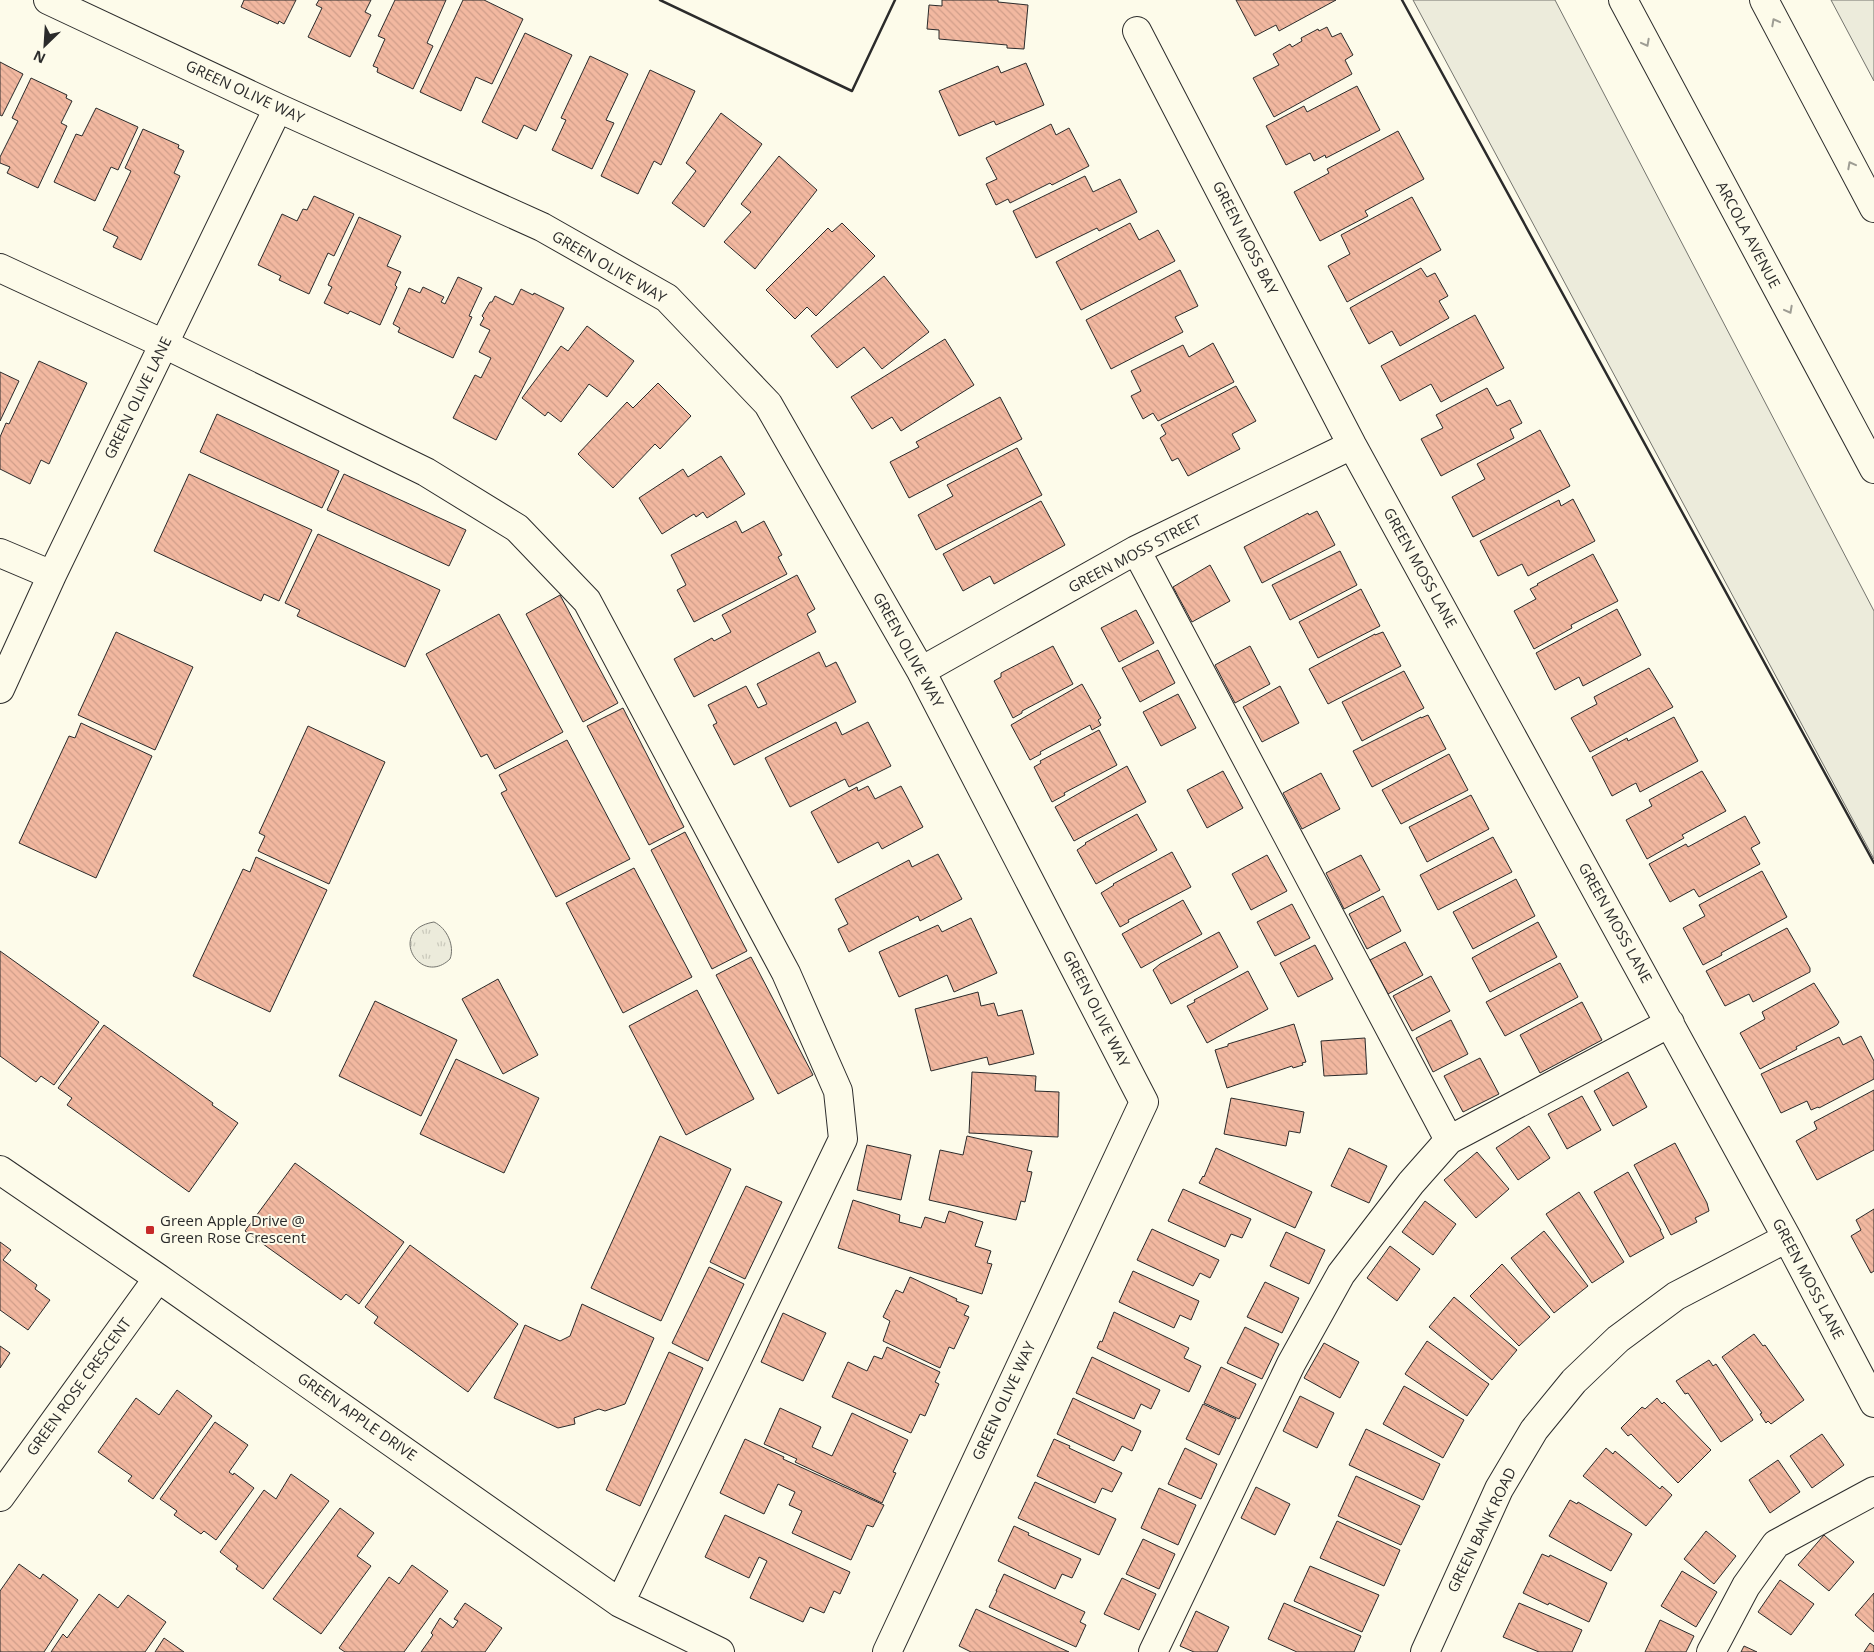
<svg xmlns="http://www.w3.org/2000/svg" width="1874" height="1652" font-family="'Open Sans',sans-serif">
  <defs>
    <pattern id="park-tufts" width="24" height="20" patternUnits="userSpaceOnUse" patternTransform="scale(1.25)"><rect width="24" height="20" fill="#ecebdb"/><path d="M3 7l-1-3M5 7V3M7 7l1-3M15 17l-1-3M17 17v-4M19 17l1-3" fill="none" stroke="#cbcabc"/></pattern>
    <pattern id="building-back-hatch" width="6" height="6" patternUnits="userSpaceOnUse" patternTransform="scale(1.25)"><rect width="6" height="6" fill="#f2b8a0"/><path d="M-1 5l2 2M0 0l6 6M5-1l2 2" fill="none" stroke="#d09e8a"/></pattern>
  </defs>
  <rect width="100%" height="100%" fill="#fdfbea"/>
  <path fill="#ecebdb" stroke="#74746e" d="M1413,0H1555L1874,611V859Z
    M1831,0H1874V81Z"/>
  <path fill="url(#park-tufts)" stroke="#74746e" d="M434,922C447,928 455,946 450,959C420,988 386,930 434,922Z"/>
  <path fill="url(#building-back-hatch)" stroke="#2b2b2b" d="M244,0H296L284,24L279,21L278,24L241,7Z
    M319,0H371L365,12L371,15L350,57L308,37L322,8L316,5Z
    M395,0H446L427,43L433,46L413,89L377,72L378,68L373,66L385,39L378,36Z
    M463,0H484L523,19L492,84L476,77L461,111L420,92Z
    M942,0H998V2L1028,5L1024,49L1007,48V45L939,39V30L927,29L929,5L942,6Z
    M1236,0H1336L1279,31L1276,25L1255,36Z
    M1327,27L1332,37L1341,33L1353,55L1345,60L1352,74L1274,117L1253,78L1279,65L1273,54L1290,44L1292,47L1302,41L1301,38L1318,29L1319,31Z
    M525,33L572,55L536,131L524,125L517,139L482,122Z
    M590,56L628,74L606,120L614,123L592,169L552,150L566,120L561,118Z
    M0,62L23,74L2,116L0,115Z
    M1026,63L1044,105L996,125L994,121L959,136L939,91L998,66L1001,73Z
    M650,70L695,91L661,165L654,161L638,194L601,176Z
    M31,78L67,95L66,98L72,101L61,123L67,126L38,188L7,173L10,167L0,163V157L18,121L12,118Z
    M1357,86L1380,130L1326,158L1325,155L1314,161L1310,153L1286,165L1266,126L1304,106L1307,112Z
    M96,108L138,127L118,170L111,167L95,201L54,182L76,134L82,136Z
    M721,113L762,144L704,227L672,203L696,171L686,163Z
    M1051,124L1056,135L1069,128L1089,166L1052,185L1050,183L1010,203L1008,199L996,205L986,184L997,179L986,158Z
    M143,129L179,145L178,148L184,151L174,173L180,176L141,260L113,247L118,237L103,230L131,171L125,168Z
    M1398,131L1424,179L1365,211L1368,216L1320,241L1294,192L1329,173L1327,169Z
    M779,156L817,190L755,269L724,242L751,212L741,204Z
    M1085,176L1093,192L1120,179L1137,212L1099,231L1097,228L1036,258L1013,211Z
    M314,196L354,214L334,256L328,253L309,294L279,280L281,276L258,265L282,214L297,221L303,209L307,210Z
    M1412,197L1441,250L1347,302L1328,266L1350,254L1341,235Z
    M359,217L401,236L387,266L401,272L395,285L397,287L380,325L350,311L348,314L324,303L332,287L328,285Z
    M842,223L875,256L816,316L807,307L795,319L766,290L828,228L832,232Z
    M1130,223L1139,240L1158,230L1175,261L1081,310L1056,262Z
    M1421,268L1427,277L1435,273L1448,296L1439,301L1449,318L1400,346L1392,331L1369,344L1350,308Z
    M1180,270L1198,306L1175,317L1183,332L1111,369L1086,320Z
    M884,276L929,332L882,369L864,347L837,368L811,336Z
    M458,277L482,288L469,316L472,317L453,358L398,332L400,328L393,324L409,288L420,293L423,287L444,297L441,302L445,304Z
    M521,289L533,295L534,293L564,308L496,440L453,418L475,375L481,378L491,358L479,352L490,330L480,325L484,318L482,316L490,302H492L495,296L513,305Z
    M1475,315L1504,368L1441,402L1431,384L1400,401L1381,366Z
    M587,326L634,361L607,397L589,384L561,422L548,412L545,416L522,398L561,346L568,351Z
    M945,339L974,385L901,431L892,417L872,429L851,397Z
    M1213,343L1234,382L1158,421L1153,413L1143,419L1131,396L1141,391L1131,371L1183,345L1189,357Z
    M39,361L87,383L49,464L41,460L30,484L0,469V437L6,423L9,424Z
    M0,372L19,381L0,421Z
    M658,383L691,416L660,449L655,444L613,488L578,454L627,402L633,408Z
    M1236,386L1256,421L1232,434L1240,449L1188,476L1178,458L1172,461L1160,438L1166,434L1161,425Z
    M1487,388L1497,406L1510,400L1522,423L1510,429L1514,438L1441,476L1421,439L1443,428L1436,415Z
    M1000,397L1022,439L909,498L890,462L919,447L916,442Z
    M217,414L339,471L322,508L200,452Z
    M1540,430L1570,486L1473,537L1452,497L1485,479L1477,464Z
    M1017,448L1042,495L936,550L918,515L953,496L947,485Z
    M721,456L745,494L707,518L703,512L696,517L694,514L662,534L639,498L683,469L688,477Z
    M189,474L312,530L279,601L264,594L261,601L154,551Z
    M344,474L466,530L449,566L327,510Z
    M1573,499L1595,541L1528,576L1522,564L1498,576L1480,541L1559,500L1561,506Z
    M1041,501L1065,545L994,584L990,576L963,591L943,554Z
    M1317,511L1335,545L1262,583L1244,547L1308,513L1309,515Z
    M736,521L742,533L764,521L782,555L778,557L787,574L694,622L677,590L686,585L671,555Z
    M318,534L440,590L405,667L297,616L300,610L285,603Z
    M1340,551L1357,585L1290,620L1272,585Z
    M1593,554L1618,601L1571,625L1572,628L1534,649L1514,611L1536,599L1530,589L1538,585L1537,584Z
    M1210,565L1230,601L1192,622L1173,587Z
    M797,575L815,609L807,614L816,632L694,697L674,659L712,638L714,641L731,632L722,615Z
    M1361,589L1380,626L1318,658L1299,622Z
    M560,595L618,703L583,722L526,614Z
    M1617,609L1641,655L1583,686L1579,677L1555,690L1536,653Z
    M1136,610L1154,643L1119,662L1101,628Z
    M499,614L563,732L495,769L487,754L481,757L426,654Z
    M116,632L193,667L155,750L78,715Z
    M1383,632L1401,666L1328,704L1309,669L1375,634V635Z
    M1053,646L1073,684L1022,711V713L1013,718L994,681L1001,677V673Z
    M1250,646L1270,684L1235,703L1215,665Z
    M1158,650L1175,683L1140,702L1122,668Z
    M819,652L826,667L836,662L856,702L734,765L713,725L717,723L708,705L746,686L758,708L767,704L757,684Z
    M1649,668L1673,707L1590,752L1571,718L1597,704L1594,697Z
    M1404,671L1424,708L1362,741L1342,702Z
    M1082,684L1101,718L1098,720L1101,725L1092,730L1090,725L1040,752L1041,754L1030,760L1011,725Z
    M1280,686L1299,723L1262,742L1243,707Z
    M1178,694L1196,728L1161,746L1143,712Z
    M623,708L684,827L649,845L587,726Z
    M1428,715L1446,749L1372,787L1353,751L1421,717V718Z
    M1674,717L1698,761L1640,792L1636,783L1612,796L1592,757L1627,738L1628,741Z
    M836,722L842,735L868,722L891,766L849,787L845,779L790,807L765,758Z
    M81,723L152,756L96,878L19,843L69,736L75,738Z
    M308,726L385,762L329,884L258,851L265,836L259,833Z
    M1099,730L1117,765L1064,793L1065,795L1052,802L1034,767L1041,763L1040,761Z
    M567,740L630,859L556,897L501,793L507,790L499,775Z
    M1449,754L1468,790L1401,824L1382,790Z
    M1127,766L1146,802L1074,841L1055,807Z
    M1223,771L1243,808L1207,828L1187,790Z
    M1702,771L1726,811L1682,835L1684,838L1647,859L1626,820L1652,806L1649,800Z
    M1321,773L1340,809L1302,829L1283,793Z
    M868,786L875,799L901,786L923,827L882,849L878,842L838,863L811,812L857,787L858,791Z
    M1471,795L1489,829L1427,862L1409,827Z
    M1137,814L1157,850L1096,884L1077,850L1086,844L1085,843Z
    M1745,816L1760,843L1751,848L1760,864L1699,897L1694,889L1670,902L1649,864L1686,844L1688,847Z
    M685,832L747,951L712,969L651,850Z
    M1493,837L1512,872L1438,910L1420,875Z
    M1172,852L1191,887L1128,920L1129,922L1120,927L1101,893L1114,885L1113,884Z
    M938,854L962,899L920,921L918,916L849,952L838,929L848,924L835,899L909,860L912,867Z
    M1267,855L1287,891L1251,910L1232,874Z
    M1361,855L1380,890L1344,909L1326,873Z
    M256,857L327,890L270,1012L193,976L243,869L250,872Z
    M634,868L692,977L623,1013L566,903Z
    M1762,871L1787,917L1721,953L1722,955L1703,965L1683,928L1705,916L1699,905Z
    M1516,879L1535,916L1473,949L1453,912Z
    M1383,896L1401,931L1367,949L1349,914Z
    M1183,900L1202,934L1141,968L1122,934Z
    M1292,904L1310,938L1275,956L1257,922Z
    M971,918L997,973L954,992L947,975L899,997L879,952L938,925L942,932Z
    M1538,922L1557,957L1490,992L1472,958Z
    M1787,928L1810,968V972L1753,1002L1749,994L1725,1006L1706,971Z
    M1219,932L1238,967L1171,1004L1153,970L1160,964Z
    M1405,942L1423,975L1388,994L1370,960Z
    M1315,945L1333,979L1298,997L1280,963Z
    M0,951L99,1022L54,1085L41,1076L36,1082L0,1056Z
    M751,957L813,1075L778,1094L716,975Z
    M1560,963L1578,997L1505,1036L1486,1002Z
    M1248,971L1268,1009L1207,1043L1187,1006L1195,1002L1194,1000Z
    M1431,976L1450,1011L1412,1031L1393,996Z
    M498,979L538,1055L503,1074L462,999Z
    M1814,983L1839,1022L1837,1025L1796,1047L1797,1049L1760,1069L1740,1033L1765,1019L1762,1012Z
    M697,990L754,1099L686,1135L629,1026Z
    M978,992L981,1006L994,1003L998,1016L1022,1010L1034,1054L989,1065L987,1057L931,1071L915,1009Z
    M375,1001L457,1040L421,1116L339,1076Z
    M1582,1002L1602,1040L1540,1073L1520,1035Z
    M1451,1020L1468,1054L1433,1072L1416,1038Z
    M1294,1024L1306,1062L1302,1063L1303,1065L1293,1068L1292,1066L1227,1088L1215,1050L1228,1046V1044Z
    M104,1025L213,1103L212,1105L238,1123L189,1192L67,1105L72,1098L58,1088Z
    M1861,1036L1874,1061V1079L1819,1108L1818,1107L1811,1110L1807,1101L1781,1113L1761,1074L1839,1037L1843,1045Z
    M1365,1038L1367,1074L1324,1076L1321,1041Z
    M1480,1058L1499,1094L1463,1112L1444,1076Z
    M456,1059L539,1098L504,1173L420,1134Z
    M972,1072L1036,1076L1035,1091L1059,1092L1058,1137L969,1133Z
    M1628,1072L1647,1107L1613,1126L1594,1091Z
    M1874,1090V1150L1817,1180L1796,1141L1817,1129L1814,1122Z
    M1582,1096L1601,1130L1567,1149L1548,1114Z
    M1231,1098L1304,1112L1300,1133L1289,1131L1286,1146L1224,1134Z
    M1529,1126L1550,1158L1518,1180L1496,1148Z
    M660,1136L731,1169L661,1321L591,1288Z
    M967,1136L1032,1151L1027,1171L1032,1172L1025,1202L1021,1201L1016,1220L929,1200L940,1150L963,1155Z
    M1675,1143L1707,1203L1709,1211L1695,1218L1697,1222L1671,1235L1634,1165Z
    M867,1145L911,1155L901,1200L857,1190Z
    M1216,1148L1312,1192L1295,1228L1199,1183L1203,1176L1204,1177Z
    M1349,1148L1387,1166L1369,1203L1331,1186Z
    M1477,1152L1509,1189L1476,1218L1444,1180Z
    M295,1163L404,1242L359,1304L346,1294L341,1300L245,1231Z
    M1628,1172L1661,1230H1660L1664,1238L1630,1257L1594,1192Z
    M746,1186L782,1202L745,1279L710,1262Z
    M1183,1189L1251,1219L1242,1238L1231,1234L1225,1247L1168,1221Z
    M1579,1192L1624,1262L1592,1283L1546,1214Z
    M853,1200L900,1215L899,1222L921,1228L925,1217L945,1223L949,1211L983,1222L975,1246L991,1251L987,1263L992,1264L982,1294L838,1248Z
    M1425,1201L1456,1224L1433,1255L1402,1232Z
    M1874,1209V1271L1871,1273L1851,1236L1861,1230L1856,1220Z
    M1152,1229L1219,1260L1210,1278L1200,1273L1193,1286L1137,1260Z
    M1544,1231L1588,1286L1554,1313L1511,1258Z
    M1286,1232L1325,1250L1309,1284L1270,1266Z
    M0,1242L11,1250L3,1260L37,1285L35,1289L50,1300L28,1330L0,1310Z
    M410,1245L518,1324L468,1392L374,1323L378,1317L365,1307Z
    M1390,1246L1420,1269L1397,1301L1367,1278Z
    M1502,1264L1550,1317L1519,1346L1470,1296Z
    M709,1267L744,1284L708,1361L672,1343Z
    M1133,1271L1199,1301L1191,1320L1180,1315L1174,1328L1119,1302Z
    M910,1277L957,1299L956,1301L969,1306L964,1315L969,1317L954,1349L949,1347L940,1368L883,1341L890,1321L883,1317L896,1290L903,1293Z
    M1265,1282L1299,1298L1282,1333L1247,1317Z
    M1454,1297L1517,1350L1492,1380L1429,1327Z
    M582,1304L654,1338L625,1404L605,1411L599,1409L574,1418L575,1424L558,1428L494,1398L525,1325L560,1341L570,1336Z
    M1114,1312L1189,1348L1184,1358L1201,1366L1189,1392L1097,1348L1100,1341L1102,1342Z
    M783,1313L826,1333L803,1381L761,1362Z
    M1245,1327L1279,1344L1262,1379L1227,1363Z
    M1754,1334L1763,1346L1765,1345L1804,1400L1771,1424L1768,1421L1766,1423L1760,1414L1762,1413L1722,1357Z
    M1427,1341L1489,1384L1467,1416L1405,1374Z
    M1324,1343L1359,1362L1340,1398L1304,1378Z
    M0,1346L10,1353L0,1368Z
    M887,1347L940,1372L935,1382L939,1384L925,1416L920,1414L911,1433L832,1397L848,1362L867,1371L874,1356L882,1359Z
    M669,1352L703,1368L640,1506L606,1490Z
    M1092,1357L1160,1390L1151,1409L1141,1404L1134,1419L1076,1393Z
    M1709,1360L1713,1366L1716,1364L1753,1420L1721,1442L1688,1393L1685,1394L1676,1381Z
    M1221,1367L1256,1384L1239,1419L1204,1403Z
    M1404,1386L1464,1420L1443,1458L1383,1424Z
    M177,1390L212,1416L153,1499L128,1481L132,1476L98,1452L136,1398L159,1415Z
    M1300,1396L1334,1413L1317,1448L1283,1431Z
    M1073,1398L1141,1431L1132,1451L1122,1446L1114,1461L1057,1434Z
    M1657,1398L1662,1404L1664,1402L1711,1450L1678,1483L1631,1434L1628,1436L1621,1428L1642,1407L1645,1409Z
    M1203,1404L1236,1419L1219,1455L1186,1439Z
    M780,1408L821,1427L812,1447L832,1456L852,1413L908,1440L893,1472L896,1473L882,1503L795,1462L797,1459L764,1444Z
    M215,1422L248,1445L229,1472L233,1475L234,1473L254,1488L216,1540L204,1531L201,1534L174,1515L177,1511L160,1499Z
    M1366,1429L1440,1464L1423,1500L1349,1465Z
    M1822,1434L1844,1465L1812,1488L1790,1456Z
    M745,1439L784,1457L783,1459L807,1470L884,1505L873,1527L867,1525L851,1560L792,1533L802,1511L789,1505L795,1492L778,1484L764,1514L720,1493Z
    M1054,1439L1070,1446L1069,1448L1122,1473L1112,1492L1102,1488L1095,1503L1037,1476Z
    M1185,1448L1217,1464L1201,1499L1168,1484Z
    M1606,1448L1613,1454L1615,1451L1660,1489L1662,1486L1672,1495L1646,1526L1583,1476Z
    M1778,1460L1800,1492L1770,1513L1749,1480Z
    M291,1474L329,1501L263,1589L236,1569L238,1566L220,1552L264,1490L276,1499Z
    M1356,1476L1420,1506L1401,1545L1338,1516Z
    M1035,1482L1116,1519L1099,1555L1018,1518Z
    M1256,1487L1290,1504L1275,1535L1241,1518Z
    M1159,1488L1196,1505L1178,1545L1141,1528Z
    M1570,1500L1577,1504L1578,1502L1632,1534L1611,1571L1549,1536Z
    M340,1508L374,1533L357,1556L371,1566L321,1634L273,1599Z
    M725,1515L850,1572L840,1594L834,1591L824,1613L810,1607L803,1622L750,1598L767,1561L759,1557L749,1578L705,1557Z
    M1337,1521L1400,1550L1384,1586L1320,1558Z
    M1014,1526L1029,1533L1028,1535L1081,1559L1072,1578L1062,1574L1055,1589L998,1561Z
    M1706,1531L1736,1556L1714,1584L1684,1559Z
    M1824,1535L1854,1562L1829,1591L1798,1565Z
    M1143,1539L1175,1554L1159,1589L1126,1574Z
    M1542,1554L1549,1557L1550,1555L1607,1583L1589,1622L1549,1603L1548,1605L1523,1593Z
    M19,1564L40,1579L43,1574L78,1600L44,1652H0V1591Z
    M412,1565L448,1591L404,1652H345L339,1648L389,1577L399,1584Z
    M1310,1566L1379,1595L1362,1632L1294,1601Z
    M1682,1571L1717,1592L1696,1627L1661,1606Z
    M1004,1574L1085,1612L1080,1622L1086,1625L1076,1647L989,1607L997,1591H996Z
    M1122,1578L1156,1594L1139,1630L1104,1614Z
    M1780,1580L1814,1604L1791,1635L1758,1612Z
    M1874,1593V1632L1855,1615Z
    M99,1594L118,1608L128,1595L166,1622L145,1652H51L63,1634L67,1638Z
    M465,1603L502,1628L485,1652H421L433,1635L431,1633L440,1618L453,1628L458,1621L454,1619Z
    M1284,1603L1361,1636L1354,1652H1297L1268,1639Z
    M1519,1603L1582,1630L1572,1652H1539L1503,1637Z
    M976,1609L1069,1652H971L959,1646Z
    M1196,1611L1229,1627L1217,1652H1194L1180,1646Z
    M1660,1620L1694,1636L1686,1652H1645Z
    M164,1638L184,1652H155Z
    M1870,1643L1874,1646V1652H1864Z
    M1744,1646L1757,1652H1741Z"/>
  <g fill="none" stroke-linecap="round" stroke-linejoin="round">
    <defs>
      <path id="minor" d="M48,0L278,108L542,227L667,298L768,404L921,671L1144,1102L887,1652
        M1137,31L1352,445L1787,1238L1874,1403
        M0,268L164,344L426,472L517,528L587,601L786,973L838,1091L843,1139L620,1603
        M1136,550L1449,1140
        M0,553L52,575
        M921,671L1136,550L1352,445
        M0,689L52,575L278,108
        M0,1170L158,1278L620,1603L720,1652
        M0,1497L158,1278
        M1153,1652L1291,1364L1341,1274L1411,1183L1449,1140L1670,1023
        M1425,1652L1499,1489L1534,1430L1574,1381L1618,1339L1676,1296L1787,1238
        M1711,1652L1746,1586L1776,1544L1874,1491"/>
      <path id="major" d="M1623,0L1874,469
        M1764,0L1874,208"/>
    </defs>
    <use href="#minor" stroke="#2b2b2b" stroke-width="30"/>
    <use href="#major" stroke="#2b2b2b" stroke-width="30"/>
    <use href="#minor" stroke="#fdfbea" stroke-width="28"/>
    <use href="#major" stroke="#fdfbea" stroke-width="28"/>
    <path stroke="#2b2b2b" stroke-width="2.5" d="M660,0L852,91L895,0
      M1402,0L1874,863"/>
  </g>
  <defs><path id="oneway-chevron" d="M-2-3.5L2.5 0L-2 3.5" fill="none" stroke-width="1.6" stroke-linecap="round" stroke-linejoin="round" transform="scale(1.25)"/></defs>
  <g stroke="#9e9d94">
    <use href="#oneway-chevron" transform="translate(1775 22) rotate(-118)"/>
    <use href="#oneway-chevron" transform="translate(1646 43) rotate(62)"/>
    <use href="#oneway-chevron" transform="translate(1851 165) rotate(-118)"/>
    <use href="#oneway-chevron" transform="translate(1789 310) rotate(62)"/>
  </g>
  <rect fill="#c62828" stroke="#fdfbea" stroke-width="2" x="145" y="1225" width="10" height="10" rx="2.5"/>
  <g text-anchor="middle" stroke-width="4" stroke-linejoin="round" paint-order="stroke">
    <g font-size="15" fill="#2b2b2b" stroke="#fdfbea">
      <text transform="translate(245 92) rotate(25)" y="5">GREEN OLIVE WAY</text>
      <text transform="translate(1748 235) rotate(62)" y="5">ARCOLA AVENUE</text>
      <text transform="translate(1245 238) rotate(63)" y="5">GREEN MOSS BAY</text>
      <text transform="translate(609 267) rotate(30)" y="5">GREEN OLIVE WAY</text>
      <text transform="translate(138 398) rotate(-64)" y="5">GREEN OLIVE LANE</text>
      <text transform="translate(1135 554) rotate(-28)" y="5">GREEN MOSS STREET</text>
      <text transform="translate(1420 568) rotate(61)" y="5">GREEN MOSS LANE</text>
      <text transform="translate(908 650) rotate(61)" y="5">GREEN OLIVE WAY</text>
      <text transform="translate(1615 923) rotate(61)" y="5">GREEN MOSS LANE</text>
      <text transform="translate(1096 1009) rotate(63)" y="5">GREEN OLIVE WAY</text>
      <text transform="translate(1808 1279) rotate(62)" y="5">GREEN MOSS LANE</text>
      <text transform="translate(79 1387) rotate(-54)" y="5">GREEN ROSE CRESCENT</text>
      <text transform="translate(1004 1401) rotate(-65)" y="5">GREEN OLIVE WAY</text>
      <text transform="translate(357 1417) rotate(35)" y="5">GREEN APPLE DRIVE</text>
      <text transform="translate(1482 1530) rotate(-64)" y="5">GREEN BANK ROAD</text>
    </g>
    <g font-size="15" fill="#2b2b2b" stroke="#fdfbea" text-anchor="start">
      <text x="160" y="1226">Green Apple Drive @<tspan x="160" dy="17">Green Rose Crescent</tspan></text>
    </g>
  </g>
  <g transform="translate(45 45) rotate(205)" stroke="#fdfbea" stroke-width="4" paint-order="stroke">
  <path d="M0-4L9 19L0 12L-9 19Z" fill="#2b2b2b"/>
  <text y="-8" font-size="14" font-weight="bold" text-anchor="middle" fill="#2b2b2b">N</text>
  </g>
</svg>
